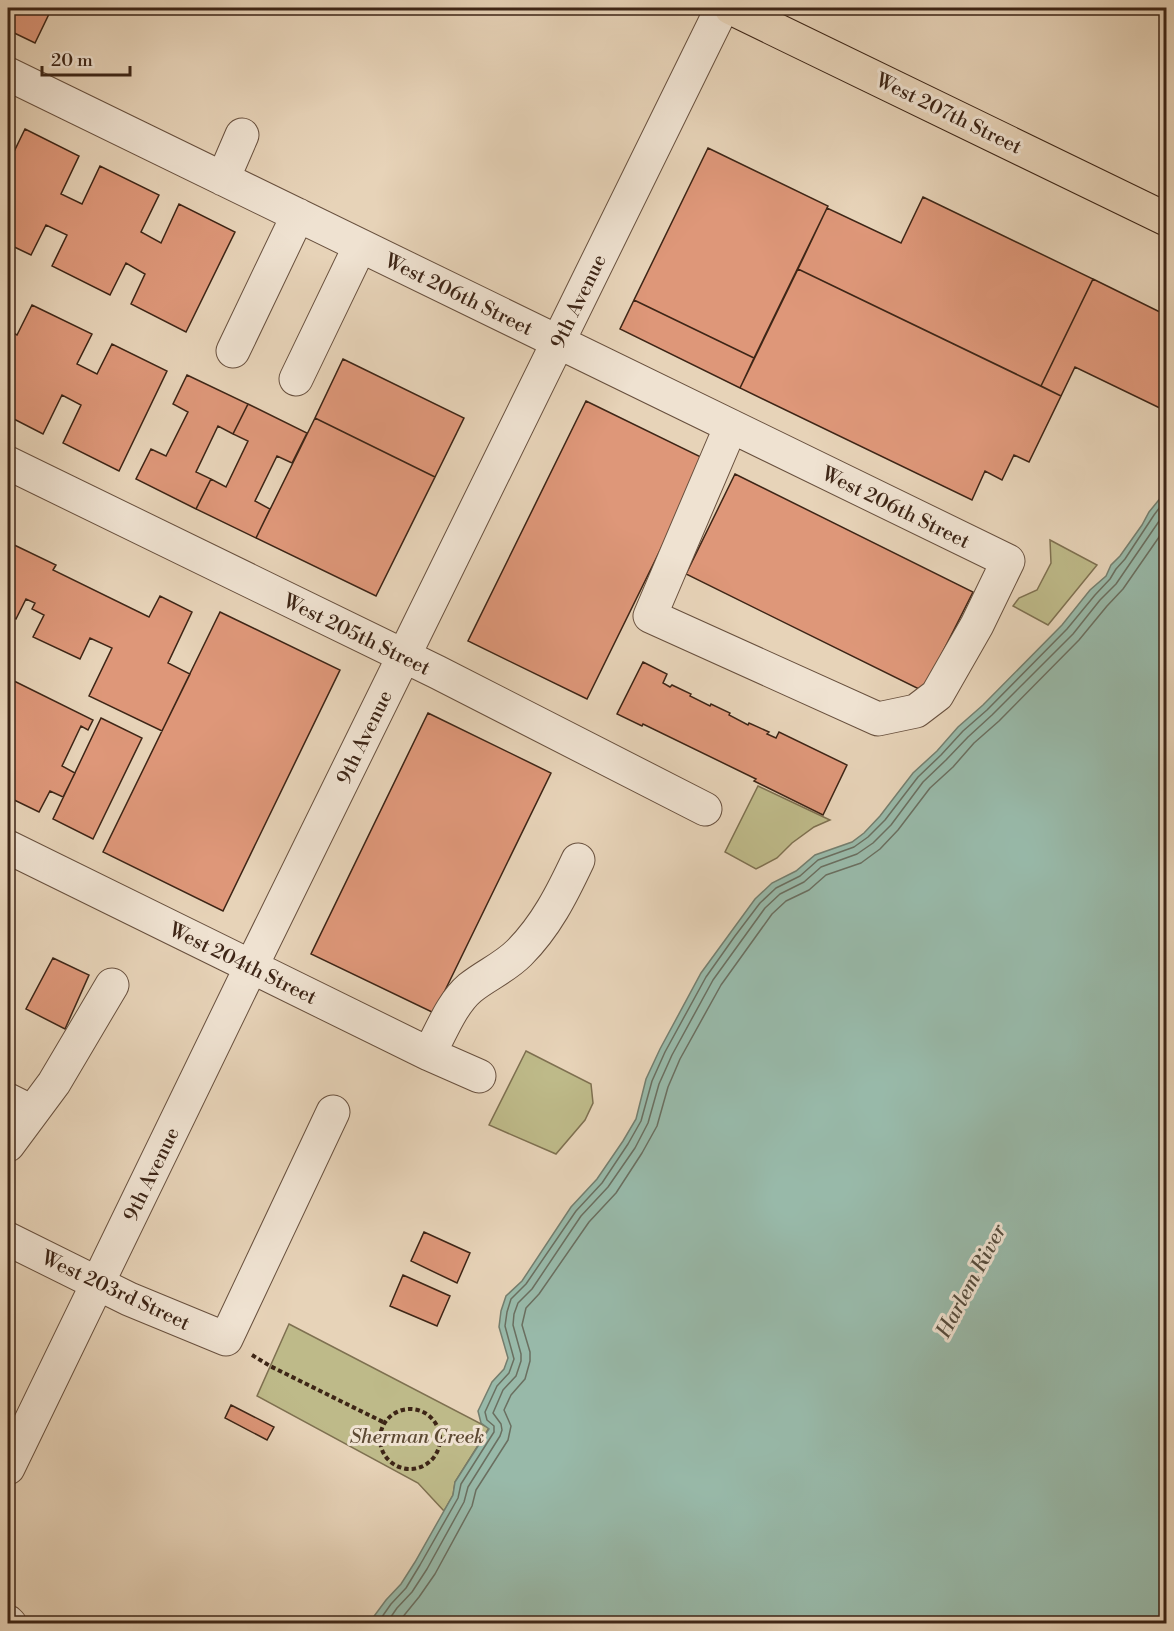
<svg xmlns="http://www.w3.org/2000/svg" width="1174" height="1631" font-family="'Libre Bodoni',serif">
  <rect width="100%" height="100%" fill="#e7d3b8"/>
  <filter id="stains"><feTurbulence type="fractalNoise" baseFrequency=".00333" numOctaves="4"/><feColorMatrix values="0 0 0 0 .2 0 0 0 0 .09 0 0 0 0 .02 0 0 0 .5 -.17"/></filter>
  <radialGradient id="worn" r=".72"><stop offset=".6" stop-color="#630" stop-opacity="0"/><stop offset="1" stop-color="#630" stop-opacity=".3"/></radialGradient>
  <path fill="#beba89" stroke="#7e7050" stroke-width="1.5" d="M1050,540L1097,565L1048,625L1013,606L1019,598L1037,590L1051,563Z
    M758,786L830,820L814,827L792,843L777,858L756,869L725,852Z
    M526,1051L591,1084L593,1103L585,1120L556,1154L489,1125Z
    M289,1324L489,1428L455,1482L453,1495L444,1511L418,1483L257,1396Z"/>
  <path fill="#98b9a9" stroke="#747e6e" stroke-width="1.5" d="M1166,491V1620L1165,1623H369L386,1600L401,1584L415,1562L453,1495L455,1482L489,1429L481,1423L478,1411L492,1382L504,1369L508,1358L499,1327L501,1311L506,1296L522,1281L571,1207L597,1179L623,1141L636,1119L646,1079L660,1049L701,973L755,899L772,883L796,871L815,855L852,842L864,833L880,816L913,773L937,751L958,727L983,705L1062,625L1090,590L1106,576L1111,565L1120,556L1142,525L1149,512Z"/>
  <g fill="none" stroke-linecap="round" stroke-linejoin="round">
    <path stroke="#6a6f60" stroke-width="1.5" d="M377,1624L391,1604L406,1588L420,1565L458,1498L461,1484L494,1432V1426L487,1420L485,1412L497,1386L509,1373L514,1359L505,1326L507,1312L511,1299L526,1284L576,1211L602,1183L628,1144L641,1121L652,1081L665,1052L706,977L735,936L760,903L776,888L800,876L818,860L854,847L868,837L885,820L918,777L941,755L963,731L987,710L1067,629L1095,595L1110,579L1116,569L1125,559L1154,515L1166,499
      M386,1624L397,1608L412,1592L427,1569L464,1502L468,1487L500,1436L502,1430L501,1424L493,1413L503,1390L516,1376L521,1361V1354L513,1325L514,1314L518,1303L532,1289L581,1216L608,1187L635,1148L648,1123L659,1084L672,1055L713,980L765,908L780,894L804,882L821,867L857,854L873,843L891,825L923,782L946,760L968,737L992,715L1073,634L1100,600L1116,584L1166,511
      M397,1624L419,1597L435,1574L472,1506L476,1490L508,1440L511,1426L504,1410L511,1395L525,1379L530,1361V1352L522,1325L526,1308L539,1294L589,1222L616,1193L642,1153L657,1126L668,1087L680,1059L721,985L772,914L786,901L809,890L826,875L861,863L880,849L898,830L930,788L953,767L974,743L999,721L1079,640L1107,606L1123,589L1166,527"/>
  </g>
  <path fill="#de9779" stroke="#3d2516" stroke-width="1.5" d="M8,8H59L56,12L51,10L35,43L8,30Z
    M25,129L79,156L61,194L82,204L100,166L159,195L141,232L161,243L179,204L235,232L186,332L131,304L145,274L126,263L110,295L52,266L67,235L46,225L31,255L8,244V164Z
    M708,148L828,206L754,358L634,300Z
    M923,197L1093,279L1041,386L798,269L827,208L901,243Z
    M798,269L1061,396L1029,462L1014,455L1002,480L985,471L972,500L740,388Z
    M1093,279L1166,315V411L1075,367L1061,396L1041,386Z
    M634,300L754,358L740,388L620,329Z
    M32,305L92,334L77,364L97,374L112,344L167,371L119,471L63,443L81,405L62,395L43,434L8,416V330L17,335Z
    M343,359L464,418L435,477L315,418Z
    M187,375L248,404L233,434L218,426L196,472L211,479L196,509L136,479L151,449L166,456L188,412L173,404Z
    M586,401L705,459L587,699L468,641Z
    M248,404L307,433L292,463L277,456L255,501L270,509L256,538L196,509L211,479L226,487L248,441L233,434Z
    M315,418L435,477L376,596L256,538Z
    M735,474L973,592L923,691L686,574Z
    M8,542L56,565L53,570L149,617L160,596L192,612L168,663L190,674L162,731L89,696L112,648L90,638L80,659L33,637L44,615L32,609L35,603L26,599L16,619L8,614Z
    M220,612L340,670L223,911L103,852Z
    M643,662L667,674L663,683L670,687L672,685L691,694L690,696L710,706L711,704L730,713L729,715L748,725L749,723L769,732L767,734L776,738L779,732L847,765L823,815L754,781L756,779L643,724L642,726L617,714Z
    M8,678L93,720L88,730L81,726L62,766L75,773L63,797L50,791L39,812L8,797Z
    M428,713L551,773L434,1013L311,954Z
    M101,718L142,738L93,839L53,819Z
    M53,958L89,975L65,1029L26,1009Z
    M424,1232L470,1253L457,1283L411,1261Z
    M403,1275L450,1296L437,1326L390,1306Z
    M231,1405L274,1427L267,1440L225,1418Z"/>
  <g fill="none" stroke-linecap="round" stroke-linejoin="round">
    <defs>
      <path id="minor" d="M8,74L1008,561L977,625L937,695L916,711L878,719L650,616L731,426
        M223,179L242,135
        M233,351L298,215
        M296,379L360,246
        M8,463L437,672L705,809
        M8,847L429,1054L479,1076
        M429,1054C441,1032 452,1003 470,988C486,975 504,968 519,953C546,926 562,894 578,860
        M8,1100L32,1112
        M8,1145L54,1083L112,985
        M8,1239L129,1299L226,1339L333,1112
        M8,1468L251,967L722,8
        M8,1622L10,1624"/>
      <path id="major" d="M731,8L1166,219"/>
    </defs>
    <use href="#minor" stroke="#68503e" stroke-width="35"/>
    <use href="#major" stroke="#3d2516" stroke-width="35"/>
    <path stroke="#3d2516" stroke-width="4" stroke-dasharray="4.5 3" stroke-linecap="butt" d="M252,1355L270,1366L383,1422
      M380 1439a30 30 0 1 1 60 0a30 30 0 1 1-60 0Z"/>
    <use href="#minor" stroke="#efe2d1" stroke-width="33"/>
    <use href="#major" stroke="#e7d3b8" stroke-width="33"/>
  </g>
  <g text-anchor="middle" stroke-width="6" stroke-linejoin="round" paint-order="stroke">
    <g font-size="20" fill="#3d2516" stroke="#efe2d1">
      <text transform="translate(949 113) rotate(26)" y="7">West 207th Street</text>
      <text transform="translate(459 294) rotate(26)" y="7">West 206th Street</text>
      <text transform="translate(578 301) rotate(-64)" y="7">9th Avenue</text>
      <text transform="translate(896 507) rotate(26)" y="7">West 206th Street</text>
      <text transform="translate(357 634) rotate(26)" y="7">West 205th Street</text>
      <text transform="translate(364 737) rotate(-64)" y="7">9th Avenue</text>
      <text transform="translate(243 963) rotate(26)" y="7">West 204th Street</text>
      <text transform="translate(151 1174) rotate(-64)" y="7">9th Avenue</text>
      <text transform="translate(116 1290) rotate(25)" y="7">West 203rd Street</text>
    </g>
    <g font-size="20" font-style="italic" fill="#5d4a33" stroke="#efe2d1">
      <text x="417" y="1443">Sherman Creek</text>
    </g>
    <g font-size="21" font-style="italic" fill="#544a3b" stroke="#efe2d1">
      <text transform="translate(971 1281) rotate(-62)" y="7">Harlem River</text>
    </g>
  </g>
  <rect width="1174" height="1631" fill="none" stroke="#e7d3b8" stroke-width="30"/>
  <rect x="9" y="9" width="1156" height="1613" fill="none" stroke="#3d2516" stroke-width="3"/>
  <rect x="15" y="15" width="1144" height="1601" fill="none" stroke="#3d2516" stroke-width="1.5"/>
  <path d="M42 66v9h88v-9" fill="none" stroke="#3d2516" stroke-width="3"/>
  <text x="51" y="66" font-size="18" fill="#3d2516" stroke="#efe2d1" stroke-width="4.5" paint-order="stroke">20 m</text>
  <rect width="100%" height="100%" filter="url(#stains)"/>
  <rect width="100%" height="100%" fill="url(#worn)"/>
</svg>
